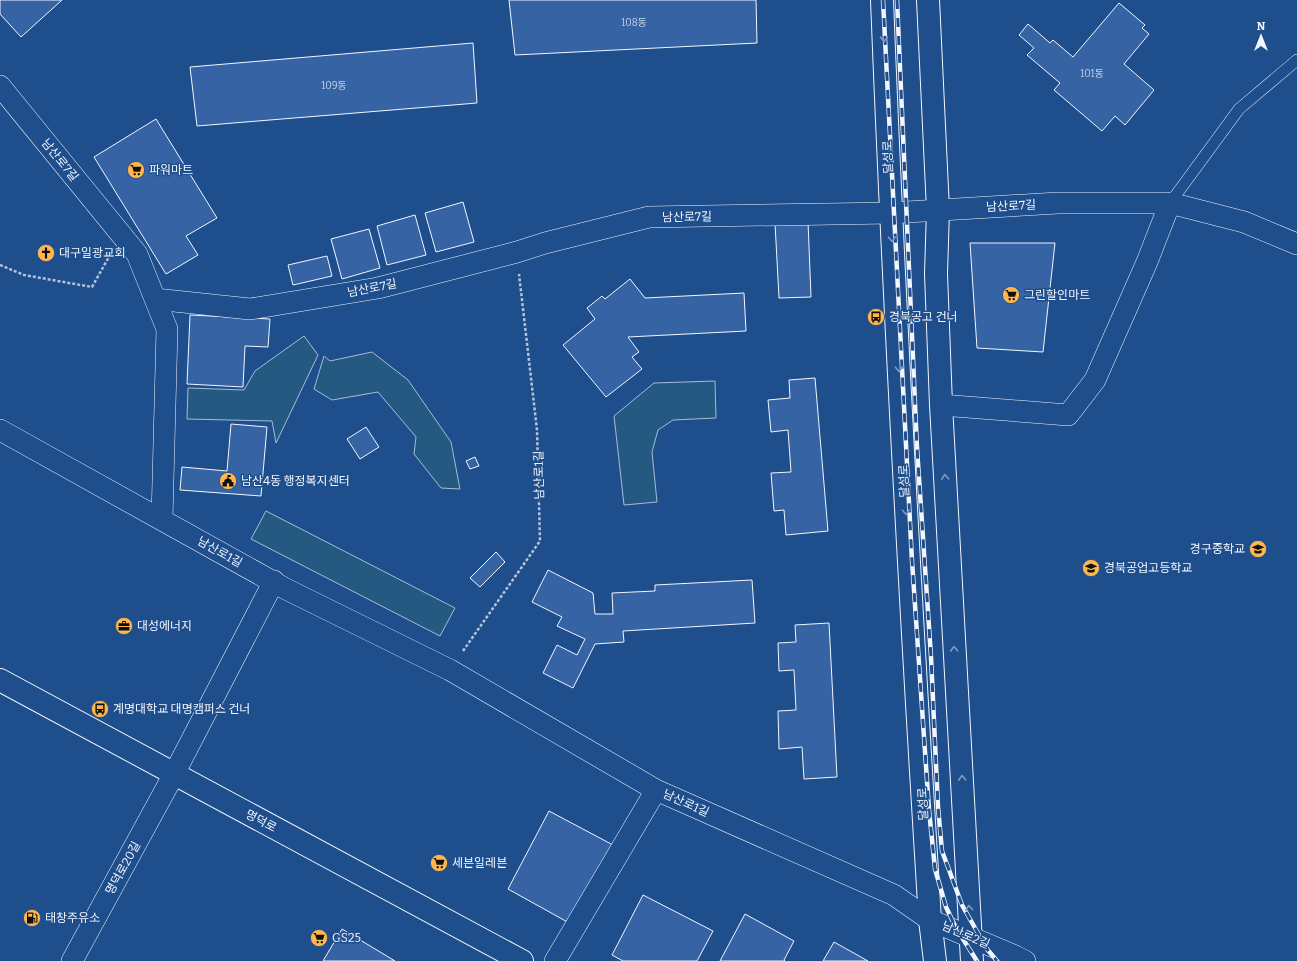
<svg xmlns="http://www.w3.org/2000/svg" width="1297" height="961" font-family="Bitter,'Noto Sans KR',serif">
  <rect width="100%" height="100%" fill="#1f4e8c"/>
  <path fill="#245a82" stroke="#a8bbd7" d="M304,336L318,355L276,443L272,421L187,419L188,388L244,390L255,371Z
    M372,352L408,380L451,442L460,489L441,488L414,454L416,437L378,392L332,400L314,389L324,356L330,361Z
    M715,381L716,418L673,420L658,430L652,452L657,502L624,505L614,416L654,383Z
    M266,511L455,608L440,636L251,539Z"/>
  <path fill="#3563a3" stroke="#f2f6ff" d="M0,0H62L21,37L0,14Z
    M509,0H756L757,43L515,55Z
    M1119,3L1145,25L1142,28L1149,34L1124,64L1154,90L1125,125L1115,116L1102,131L1054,90L1060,83L1027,55L1034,48L1019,35L1028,24L1050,43L1053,40L1073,57Z
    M473,43L477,103L197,126L190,67Z
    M156,119L217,218L186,236L198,255L166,274L94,157Z
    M463,202L474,242L436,252L425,213Z
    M415,215L426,255L387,265L377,226Z
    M808,221L811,297L779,298L775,223Z
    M369,229L380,268L342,279L331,239Z
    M970,243H1055L1043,352L977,348Z
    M327,256L332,276L293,285L288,265Z
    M630,279L645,298L744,293L746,331L628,337L639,352L632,357L642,369L606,397L563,345L595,319L587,308L602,296L605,299Z
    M190,315L270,319L268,347L245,346L243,387L187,384Z
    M815,378L828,531L786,535L784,510L774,511L771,473L791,472L788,430L771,432L768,400L790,398L789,380Z
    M231,424L267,427L261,496L180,490L182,467L227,471Z
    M366,427L379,447L360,459L347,439Z
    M475,457L479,466L470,469L466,461Z
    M496,552L505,562L480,587L470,578Z
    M548,570L593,593L595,614H613L612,593L655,591V585L752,580L755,623L623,631L624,642L595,644L573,688L543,673L557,645L577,655L585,639L557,626L562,617L532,602Z
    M829,623L837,777L804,779L802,747L779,749L778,711L796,710L794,670L779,671L778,643L796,642L795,625Z
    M549,811L613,845L571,924L508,889Z
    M643,895L713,931L697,961H623L612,955Z
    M745,914L794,941L784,960L785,961H720Z
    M342,929L395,961H323Z
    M834,942L868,961H823Z"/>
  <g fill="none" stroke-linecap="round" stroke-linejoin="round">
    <defs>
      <path id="lane" d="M1170,203L1239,109L1297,60"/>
      <path id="street" d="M0,86L137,254L167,329L162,519
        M155,299L250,309L378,288L517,252L545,243L649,217L890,213L1058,203H1170L1244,222L1297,244
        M941,405L1068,415L1095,380L1147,262L1170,203
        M0,430L286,589L450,670L656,790L894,895L930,920L1015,956L1025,961
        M72,961L174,774L274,581
        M555,961L656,790"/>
      <path id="secondary" d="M882,0C894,307 911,613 930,920L935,961
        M928,0L938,210L936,274L941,405L972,961
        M0,680L522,961"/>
    </defs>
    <use href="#lane" stroke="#f2f6ff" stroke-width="12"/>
    <use href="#street" stroke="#f2f6ff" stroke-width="22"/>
    <use href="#secondary" stroke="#f2f6ff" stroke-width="24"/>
    <path stroke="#b3c4dc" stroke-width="2.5" stroke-dasharray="3 2" stroke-linecap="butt" d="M0,265L24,275L92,287L110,255
      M463,651L540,541L537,430L519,274"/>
    <use href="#lane" stroke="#1f4e8c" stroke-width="11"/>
    <use href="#street" stroke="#1f4e8c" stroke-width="21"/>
    <use href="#secondary" stroke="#1f4e8c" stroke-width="22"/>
    <defs>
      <path id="rail" d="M883,0L912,561L929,810L935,869L946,907L956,928L977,961
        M897,0L917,448L931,657L938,807L942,851L962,905L987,949L997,961"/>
    </defs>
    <use href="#rail" stroke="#f2f6ff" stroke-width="4.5"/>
    <use href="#rail" stroke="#1f4e8c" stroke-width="3" stroke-dasharray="9" stroke-linecap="butt"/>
  </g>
  <defs><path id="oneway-chevron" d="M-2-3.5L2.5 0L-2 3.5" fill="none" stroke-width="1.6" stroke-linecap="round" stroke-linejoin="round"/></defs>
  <g stroke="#7e9ac0">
    <use href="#oneway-chevron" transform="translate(884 39) rotate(88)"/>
    <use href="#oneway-chevron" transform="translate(892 239) rotate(87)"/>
    <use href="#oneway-chevron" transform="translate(899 369) rotate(87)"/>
    <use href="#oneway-chevron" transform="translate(945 477) rotate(-93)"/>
    <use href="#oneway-chevron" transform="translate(906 512) rotate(87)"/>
    <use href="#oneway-chevron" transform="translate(954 649) rotate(-93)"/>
    <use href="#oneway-chevron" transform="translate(962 778) rotate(-93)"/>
    <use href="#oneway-chevron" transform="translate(969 908) rotate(-93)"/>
  </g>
  <defs>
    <symbol id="supermarket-disc" viewBox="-11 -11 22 22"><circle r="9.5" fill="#ffb74d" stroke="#1f4e8c"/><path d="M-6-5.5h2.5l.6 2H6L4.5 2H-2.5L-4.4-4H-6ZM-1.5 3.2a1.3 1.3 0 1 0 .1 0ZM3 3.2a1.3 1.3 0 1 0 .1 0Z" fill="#111"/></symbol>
    <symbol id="church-disc" viewBox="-11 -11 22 22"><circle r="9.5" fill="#ffb74d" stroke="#1f4e8c"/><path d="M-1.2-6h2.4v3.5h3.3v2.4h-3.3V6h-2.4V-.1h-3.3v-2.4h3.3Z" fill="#111"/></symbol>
    <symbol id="bus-disc" viewBox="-11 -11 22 22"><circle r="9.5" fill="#ffb74d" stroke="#1f4e8c"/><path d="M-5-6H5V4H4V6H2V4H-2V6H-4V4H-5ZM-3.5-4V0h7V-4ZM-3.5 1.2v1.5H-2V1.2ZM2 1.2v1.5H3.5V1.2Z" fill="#111"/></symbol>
    <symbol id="civic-disc" viewBox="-11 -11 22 22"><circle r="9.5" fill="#ffb74d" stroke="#1f4e8c"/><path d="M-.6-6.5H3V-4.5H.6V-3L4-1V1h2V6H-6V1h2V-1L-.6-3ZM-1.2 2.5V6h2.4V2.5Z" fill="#111"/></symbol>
    <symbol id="school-disc" viewBox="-11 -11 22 22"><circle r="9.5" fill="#ffb74d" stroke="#1f4e8c"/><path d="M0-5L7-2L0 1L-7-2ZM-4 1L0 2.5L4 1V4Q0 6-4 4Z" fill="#111"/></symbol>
    <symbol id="office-disc" viewBox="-11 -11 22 22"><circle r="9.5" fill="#ffb74d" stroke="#1f4e8c"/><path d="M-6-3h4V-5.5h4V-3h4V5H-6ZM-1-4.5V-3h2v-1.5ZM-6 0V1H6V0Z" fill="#111"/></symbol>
    <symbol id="fuel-disc" viewBox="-11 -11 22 22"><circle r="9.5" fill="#ffb74d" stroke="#1f4e8c"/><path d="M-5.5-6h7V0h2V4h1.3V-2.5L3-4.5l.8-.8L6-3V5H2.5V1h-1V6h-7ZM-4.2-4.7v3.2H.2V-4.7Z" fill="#111"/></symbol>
  </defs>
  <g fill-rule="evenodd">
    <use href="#supermarket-disc" x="126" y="160" width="20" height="20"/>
    <use href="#church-disc" x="36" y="243" width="20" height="20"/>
    <use href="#supermarket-disc" x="1001" y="285" width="20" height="20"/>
    <use href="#bus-disc" x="866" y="307" width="20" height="20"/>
    <use href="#civic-disc" x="218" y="471" width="20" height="20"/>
    <use href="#school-disc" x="1248" y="539" width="20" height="20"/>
    <use href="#school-disc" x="1081" y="558" width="20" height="20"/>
    <use href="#office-disc" x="114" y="616" width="20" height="20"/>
    <use href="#bus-disc" x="90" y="699" width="20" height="20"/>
    <use href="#supermarket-disc" x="429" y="853" width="20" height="20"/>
    <use href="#fuel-disc" x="22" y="908" width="20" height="20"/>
    <use href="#supermarket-disc" x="309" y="928" width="20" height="20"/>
  </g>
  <g text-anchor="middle" stroke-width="3" stroke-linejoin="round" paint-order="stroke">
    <g font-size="10" fill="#c3d1e8">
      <text x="634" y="26">108동</text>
      <text x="1092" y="77">101동</text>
      <text x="334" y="89">109동</text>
    </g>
    <g font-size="12" fill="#f2f6ff" stroke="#1f4e8c">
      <text transform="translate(888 157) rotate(-92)" y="4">달성로</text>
      <text transform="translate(60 160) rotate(51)" y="4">남산로7길</text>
      <text transform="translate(1011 206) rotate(-3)" y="4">남산로7길</text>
      <text transform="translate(687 217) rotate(-1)" y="4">남산로7길</text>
      <text transform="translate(372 288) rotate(-11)" y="4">남산로7길</text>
      <text transform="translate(539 475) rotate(-91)" y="4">남산로1길</text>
      <text transform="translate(904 481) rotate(-93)" y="4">달성로</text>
      <text transform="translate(220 552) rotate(29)" y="4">남산로1길</text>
      <text transform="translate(686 803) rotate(24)" y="4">남산로1길</text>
      <text transform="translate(923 804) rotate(-93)" y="4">달성로</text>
      <text transform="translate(261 821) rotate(28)" y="4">명덕로</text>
      <text transform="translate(123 868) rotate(-61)" y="4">명덕로20길</text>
      <text transform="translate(966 935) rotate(23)" y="4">남산로2길</text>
    </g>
    <g font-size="12" fill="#f2f6ff" stroke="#1f4e8c" text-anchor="start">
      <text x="149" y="174">파워마트</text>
      <text x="59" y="257">대구일광교회</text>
      <text x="1024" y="299">그린할인마트</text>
      <text x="889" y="321">경북공고 건너</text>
      <text x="241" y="485">남산4동 행정복지센터</text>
      <text x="1245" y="553" text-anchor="end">경구중학교</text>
      <text x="1104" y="572">경북공업고등학교</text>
      <text x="137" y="630">대성에너지</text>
      <text x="113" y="713">계명대학교 대명캠퍼스 건너</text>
      <text x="452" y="867">세븐일레븐</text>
      <text x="45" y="922">태창주유소</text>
      <text x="332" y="942">GS25</text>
    </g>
  </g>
  <g transform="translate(1261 36)" stroke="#1f4e8c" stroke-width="3" paint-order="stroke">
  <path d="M0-3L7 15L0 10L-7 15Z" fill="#f2f6ff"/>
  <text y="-6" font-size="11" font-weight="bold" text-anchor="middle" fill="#f2f6ff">N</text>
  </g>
</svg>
